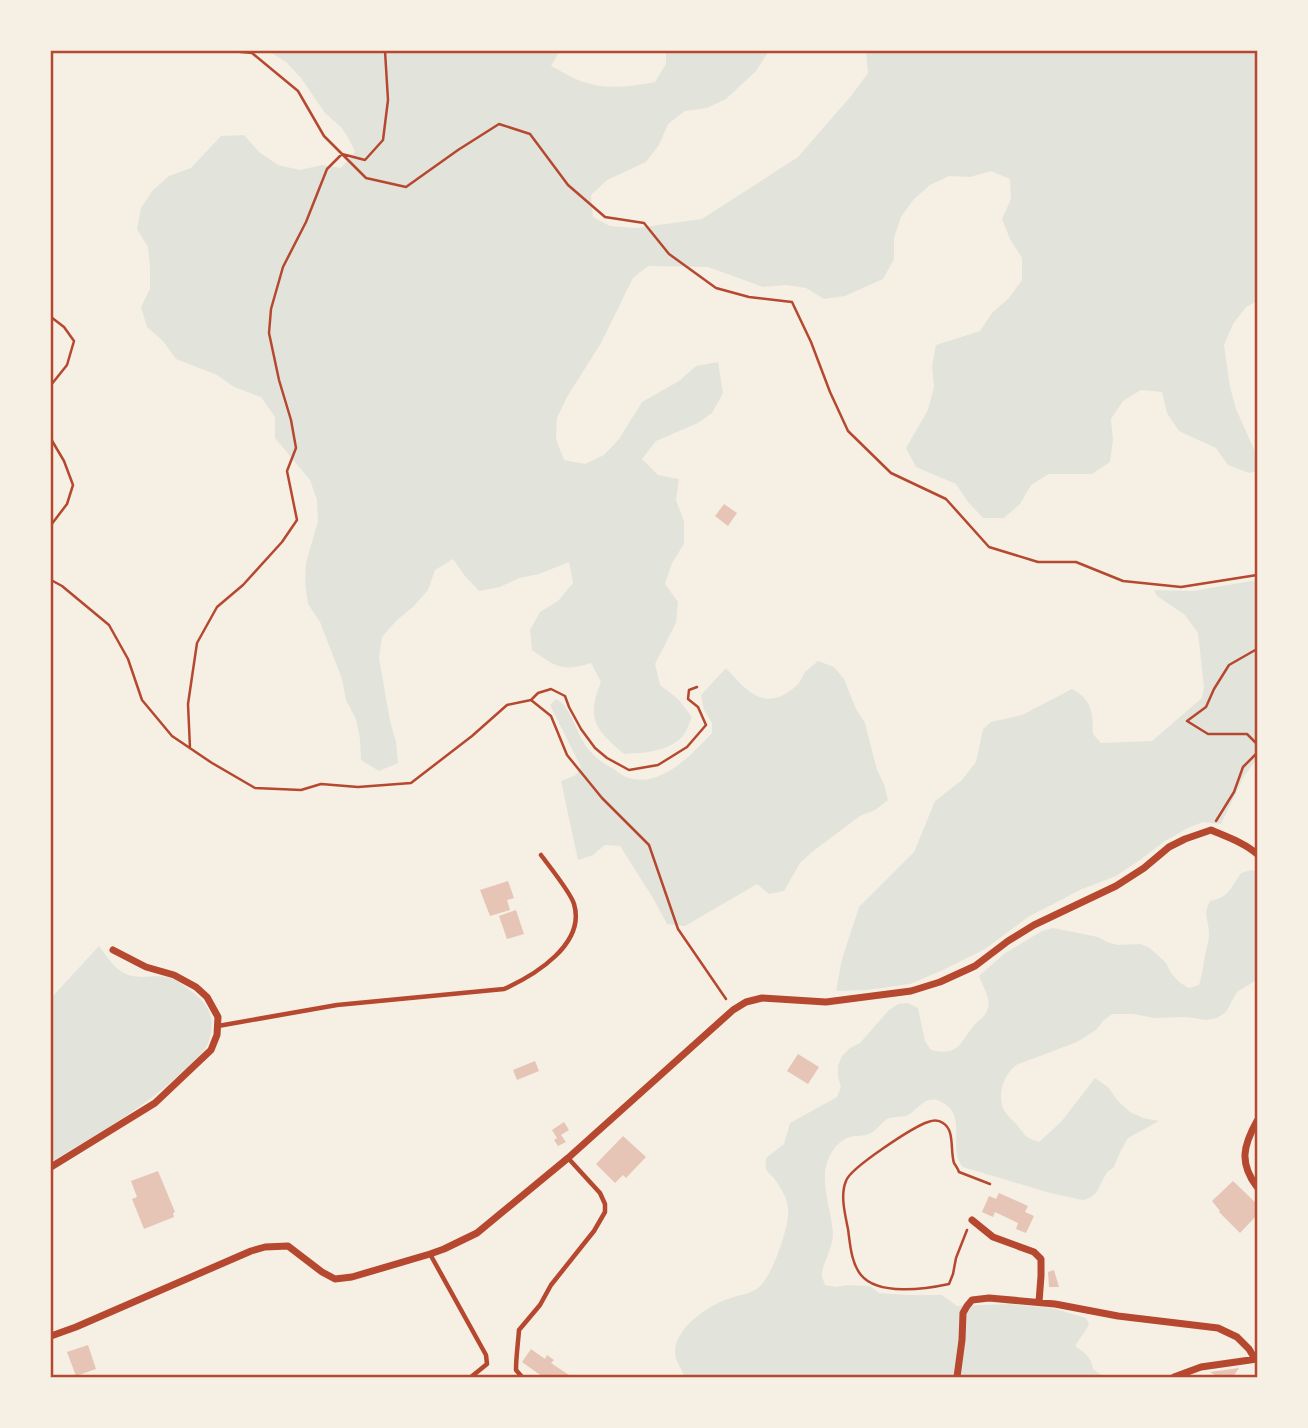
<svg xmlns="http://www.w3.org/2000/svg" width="1308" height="1428" font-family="Inter,sans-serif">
  <rect width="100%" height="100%" fill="#f6efe4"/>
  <path fill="#e2e4dc" d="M268,51H560L551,66C563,72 575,80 587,83C609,90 633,86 655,82L666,64V51H769L756,71L726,99L707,108L685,111L668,124L659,145L646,162L607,180L591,195L593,217L610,226L636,228L702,219L798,157L851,96L868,73L866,51H1257V301L1246,307L1233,324L1224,345L1230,387L1236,409L1257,456V471L1249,473L1228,465L1216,448L1179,431L1167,413L1162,392L1141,390L1123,401L1111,419L1113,440L1110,462L1092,474H1049L1031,485L1020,504L1004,518H983L968,502L956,484L916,467L906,448L928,410L934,387L932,366L936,345L980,331L992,313L1009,298L1022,280V258L1010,239L1002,219L1011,199L1010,179L991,171L970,177L949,176L930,185L914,199L901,217L894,238V259L883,279L845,296L824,299L806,288L786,285L763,287L708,267L648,266L633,278L601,343L567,397L557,418L556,439L564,460L585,464L604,455L619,439L642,402L679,381L696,366L718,362L723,393L712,413L698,423L656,441L642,459L658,475L679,479L676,500L684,521V544L672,563L665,584L678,602L676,623L655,664L660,685L678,699L692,717C689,723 687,732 682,737C667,752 644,753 624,754C595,729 586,719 601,682L591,663C562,672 556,667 532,650L530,630L540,612L558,601L573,583L569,562L539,574L519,578L500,587L479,591L465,576L453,559L435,570L428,590L414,606L397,620L382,637L379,658L390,721L396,742L398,763L379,771L361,760L360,739L356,719L346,700L342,679L320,622L308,604L305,583L306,563L318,521L317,500L310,480L275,438V417L261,397L234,387L217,375L176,359L163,341L147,327L141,307L150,289V268L148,247L137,229L141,208L153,190L169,176L191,168L221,136L244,135L259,152L278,165L300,170L322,165L341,168L355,152L349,139L341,127L325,113L301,78L286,62Z
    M1257,580V759L1244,776L1221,824L1203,822L1188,828L1165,841L1140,860L1116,876L1082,889L1028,917L985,949L943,970L910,984L867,990L836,991L842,959L859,907L914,852L935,801L962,780L976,762L983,729L991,722L1022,715L1072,689C1092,699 1093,714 1093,734L1101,743L1152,741L1202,698L1204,687L1198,633L1185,615L1157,596L1154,590L1193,591Z
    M818,661L834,667L844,679L856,709L865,723L877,770L884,784L888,800L875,810L860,816L812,852L800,863L784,891L769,894L757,884L685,926L667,924L653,898L620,846L605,845L593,855L578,860L561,781L576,775L581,767L550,705L556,699C571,707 575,729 584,743C590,753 602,763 612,768C617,771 621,775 626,777C660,790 692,754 712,733V723L704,710L701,695L726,668C747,692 766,713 796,686C800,683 802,677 805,672C809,668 814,665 818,661Z
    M1251,870L1257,871V976L1255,981L1237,992L1226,1012L1217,1018L1206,1020L1186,1017L1154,1018L1133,1014H1112L1103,1021L1096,1030L1077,1042L1016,1065C1003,1076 996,1096 1005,1112C1008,1117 1014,1121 1017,1125C1027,1137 1024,1137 1039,1142L1061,1122L1095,1078L1108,1087L1118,1101L1130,1112L1143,1118L1159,1121L1128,1138L1120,1152L1114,1167L1107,1172L1096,1193L1090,1198L1083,1200L1050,1193L963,1167C947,1150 967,1119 945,1104C927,1092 921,1107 908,1115C902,1118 893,1116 887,1119C881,1123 877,1130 871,1133C864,1137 856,1135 850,1137C835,1141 825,1161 825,1175C824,1195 832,1214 833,1234C833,1249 822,1263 822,1275C822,1278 824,1282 825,1285L836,1287L847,1285L870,1286L879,1293L906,1295H942L957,1306L1009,1304L1052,1308L1086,1318L1089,1325L1075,1346C1085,1353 1091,1357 1093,1369L1104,1377H684C683,1368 675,1363 675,1353C674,1329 707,1306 728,1299C737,1295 749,1295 758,1288C772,1277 786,1234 788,1216C790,1201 781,1188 773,1177C770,1174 767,1172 766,1169C765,1165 766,1162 766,1158L784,1144L790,1123L837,1097L841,1087L838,1077V1066L842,1056L850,1048L860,1043L889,1010L898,1004L908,1003L918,1008L925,1041L931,1050C960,1056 959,1044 974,1025C979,1020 986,1016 988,1008C991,998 982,985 979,976L1004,954L1042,931L1053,928L1098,937L1107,942L1118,945L1140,944L1150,948L1166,963L1171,973L1179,982L1189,988L1199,985C1203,974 1203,962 1206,951C1207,945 1209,941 1209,934C1209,919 1202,916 1210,901C1228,898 1231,888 1241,873Z
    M99,946C107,956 115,971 129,975C147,981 160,970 180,983C193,992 208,1002 211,1018C213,1028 210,1041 205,1049C198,1059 187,1068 179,1075C139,1111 96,1135 51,1162V998Z"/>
  <path fill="#e6c5b7" d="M724,504L737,513L728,526L715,516Z
    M508,881L514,898L507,900L510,910L490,916L480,890Z
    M516,910L524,934L507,939L499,916Z
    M798,1054L819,1067L808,1084L787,1071Z
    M535,1061L539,1071L517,1080L513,1070Z
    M564,1122L569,1130L561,1135L566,1142L558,1146L554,1140L557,1138L552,1130Z
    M623,1136L646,1157L626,1178L623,1175L615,1183L596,1164Z
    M158,1171L175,1212L173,1213L174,1217L144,1229L132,1199L137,1197L131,1181Z
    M1233,1181L1257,1204V1215L1240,1233L1219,1212L1220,1211L1212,1201Z
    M999,1193L1028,1206L1025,1212L1034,1216L1026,1233L1016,1229L1018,1223L995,1212L993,1217L982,1212L989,1196L996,1199Z
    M1054,1270L1059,1287H1049L1048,1272Z
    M88,1345L96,1369L76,1376L67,1352Z
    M531,1349L545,1359L547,1355L554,1360L551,1363L572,1377H543L522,1362Z
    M1239,1368L1233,1377H1218L1210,1372Z"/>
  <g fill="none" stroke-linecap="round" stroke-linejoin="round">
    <path stroke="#b5482f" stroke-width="2.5" d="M231,51L252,53L298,91L324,136L366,178L406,187L458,150L499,124L530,134L568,185L605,217L644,223L669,254L716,288L749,297L792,302L811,342L830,392L848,431L891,473L946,499L989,547L1038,562H1076L1123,581L1181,587L1257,575
      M51,317L64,327L74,341L67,365L51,385
      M51,439L64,461L73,485L67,504L51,525
      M51,580L62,586L109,625L128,659L142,700L172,736L212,763L255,788L301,790L321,784L358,787L411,783L472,736L507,705L531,700L551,716L567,755L602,798L649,845L678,929L726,999
      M1257,649L1229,665L1214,689L1206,707L1187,721L1208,734H1247L1257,744
      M531,700L538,693L551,689L565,696L569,707L581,729L595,748L607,758L629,770L658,765L687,747L706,725L698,707L688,699L689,690L697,687
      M190,748L188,704L197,643L217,607L243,585L282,542L297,520L287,471L296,448L291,420L279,380L269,333L271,309L283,267L306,222L327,169L342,154L365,160L383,140L388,100L385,51
      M1216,821L1234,792L1243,767L1257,753
      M967,1230L956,1258L953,1274L949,1284C926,1289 878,1296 861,1275C851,1263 850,1243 848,1229C845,1214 840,1195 846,1181C850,1168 913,1127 928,1122C933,1120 939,1120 943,1123C955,1130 950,1151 954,1163C956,1166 958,1169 959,1172L990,1184"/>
    <path stroke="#b5482f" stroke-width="4.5" d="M218,1026L337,1005L504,989C535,975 586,944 574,904C571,893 549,866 541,855
      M430,1254L486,1355L487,1364L471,1377
      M522,1377L516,1370C516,1357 518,1344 519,1330L540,1305L551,1285L594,1231L605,1212V1204L600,1193L568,1158"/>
    <path stroke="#b5482f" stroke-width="7" d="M1257,1121C1243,1146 1239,1163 1257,1187
      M51,1167L155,1103L211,1050L217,1035L218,1017L207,997L196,987L174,975L146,967L113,950
      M972,1220L993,1237L1034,1252L1041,1259V1276L1039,1302
      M51,1336L76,1327L251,1251L265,1247L288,1246L322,1272L335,1279L352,1277L430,1254L444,1249L477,1233L568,1158L733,1010L746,1002L762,998L826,1002L911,991L940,982L975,966L1008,941L1034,925L1116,886L1144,868L1169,847L1185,839L1211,830C1227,837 1245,843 1257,854
      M957,1377L962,1340L963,1313L967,1306L972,1300L989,1298L1055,1304L1118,1316L1218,1328L1237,1337L1249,1349L1255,1359
      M1174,1377L1201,1367L1257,1359"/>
  </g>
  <rect width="1308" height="1428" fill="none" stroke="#f6efe4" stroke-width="105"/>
  <rect x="52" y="52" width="1204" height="1324" fill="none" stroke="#b5482f" stroke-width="2.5"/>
</svg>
